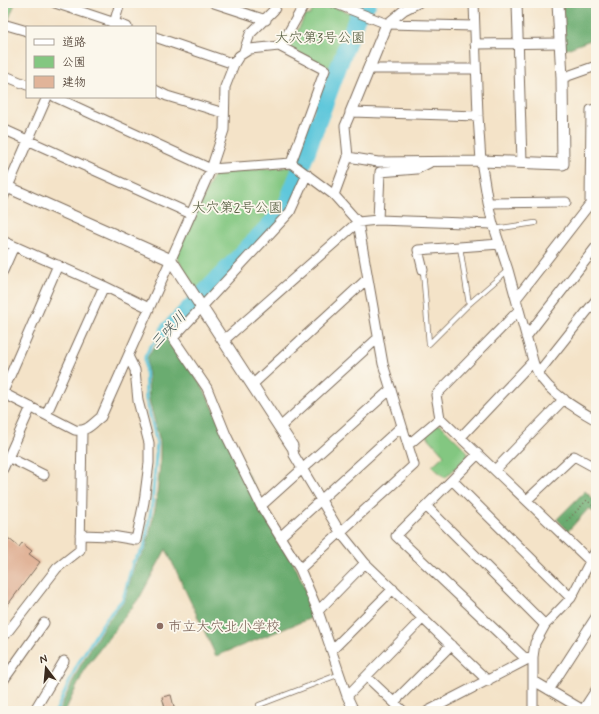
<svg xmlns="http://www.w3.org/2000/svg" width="599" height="714" font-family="Mynerve,'Klee One',sans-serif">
  <rect width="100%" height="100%" fill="#fbf7ec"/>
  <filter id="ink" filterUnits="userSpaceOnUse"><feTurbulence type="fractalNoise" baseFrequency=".025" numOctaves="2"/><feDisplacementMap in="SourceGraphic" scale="8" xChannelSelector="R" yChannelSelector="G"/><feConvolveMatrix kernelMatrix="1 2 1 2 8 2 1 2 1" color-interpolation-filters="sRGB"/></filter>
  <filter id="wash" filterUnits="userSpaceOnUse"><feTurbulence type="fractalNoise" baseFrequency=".012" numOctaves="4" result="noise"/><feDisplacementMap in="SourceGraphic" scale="16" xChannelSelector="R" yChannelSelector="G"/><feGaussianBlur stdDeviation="0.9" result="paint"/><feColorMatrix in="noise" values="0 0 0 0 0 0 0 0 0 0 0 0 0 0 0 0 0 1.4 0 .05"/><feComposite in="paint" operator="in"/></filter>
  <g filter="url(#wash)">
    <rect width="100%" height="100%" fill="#f4e3c8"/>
    <path fill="#83c781" stroke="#5f7850" d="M3,3H15L7,24L3,23Z
      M317,3H324L355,15L332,69L289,48L305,16L310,15Z
      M290,167L295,173L282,208L200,295L176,256L215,173Z
      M436,425H441L467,451L468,456L445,478L432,466L444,455L426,435Z"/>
    <path fill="#6aac6f" stroke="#526b46" d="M563,3H596V38L564,50Z
      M168,335L203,388L297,570L316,616L216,656L166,549L140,597L86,667L65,711H59L80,666L106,623L125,600L135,564L146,549L156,504L160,466V442L149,400L147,358L152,350Z
      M585,491L596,502V515L589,508L568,531L557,519Z"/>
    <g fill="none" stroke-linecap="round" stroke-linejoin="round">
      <path stroke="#5fc7db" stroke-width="3" d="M56,711L77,665L105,620L123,599L133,562L144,548L152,504L157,443L146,400L145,357L150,347L168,330"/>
      <path stroke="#5fc7db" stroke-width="17" d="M168,330L284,210L307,152L357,17L368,3"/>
    </g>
    <g id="blocks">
      <path fill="#e1b499" d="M3,534L19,547L22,543L32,551L29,554L40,562L3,611Z
        M171,695L175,711H166L162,697Z"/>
    </g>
  </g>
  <g filter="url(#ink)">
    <use href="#blocks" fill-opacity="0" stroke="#7c6b5a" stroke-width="1"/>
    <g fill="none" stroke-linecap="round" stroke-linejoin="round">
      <defs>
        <path id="service" d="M494,229L535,223
          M460,247L469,304
          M423,270L429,344L469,304L508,270
          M259,705L340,674"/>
        <path id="minor" d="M55,3L127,27
          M214,3L266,20
          M334,3L387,24L474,26
          M474,3L478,116L481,161L488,203L493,224L508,270L533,361C534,365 536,369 538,373C549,393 577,409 596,420
          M517,3L522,162
          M3,24L27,31
          M387,24L404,10L418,3
          M113,27L120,3
          M155,37L234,64
          M475,44L560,43
          M279,46L325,70L291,163
          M244,51L250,34L274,10L277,3
          M368,69H475
          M3,75L27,85
          M562,78L596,66
          M155,90L167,96L224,113
          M55,97L211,169L291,163L334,195L358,222L383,364L414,465L300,569
          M596,109L591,110L590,204L596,209
          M3,129L191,214
          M348,157L378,162L481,161
          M307,174L290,212L173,338L207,388L226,435L261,506L300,569L318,611L347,696L354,711
          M334,195L348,157L345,126L351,112L478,116
          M3,198L47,97
          M488,203L566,202
          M378,220L380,172L417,169L429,163
          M3,241L104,286L149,308
          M423,270L418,250L500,244
          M3,271L14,246
          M516,299L596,196
          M526,337L596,247
          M223,341L358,222L378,220L493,224
          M538,373L596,300
          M252,385L367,279
          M3,392L58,265
          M3,393L75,430C87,432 92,424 101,417L211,169L224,130L225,87L234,64L239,56L250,49L279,46L282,44L305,3
          M46,415L104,286
          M440,418L436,395L519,310
          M280,427L378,338
          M461,437L533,361
          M408,445L440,418L590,561
          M292,446L294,455L340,532L365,563L488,681
          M478,454L396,536L527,660
          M8,457L44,475
          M3,469L31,407
          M495,470L564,399
          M452,480L571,598
          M527,500L574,456L596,468
          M261,506L391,389
          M426,506L545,625
          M80,535L112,536L136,540L144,502L149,463V443L138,401L135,370L128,356
          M280,537L402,426
          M318,611L365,563
          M3,631L6,634L57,568L80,550L82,431
          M332,650L393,589
          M367,677L403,711
          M3,681L44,623
          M534,681L583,710L596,690
          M549,690L596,617
          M347,696L423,618
          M394,702L451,645
          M34,711L64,661
          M428,711L532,657
          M533,711V657L535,643L545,625L571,598L596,550"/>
        <path id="tertiary" d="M351,112L387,24
          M481,161L563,164L562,78L558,3
          M3,185L171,260L292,446"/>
      </defs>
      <use href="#service" stroke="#7c6b5a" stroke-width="6"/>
      <use href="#minor" stroke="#7c6b5a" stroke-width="11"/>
      <use href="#tertiary" stroke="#7c6b5a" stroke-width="13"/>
      <path stroke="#7c6b5a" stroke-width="1.5" stroke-dasharray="1 3" stroke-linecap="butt" d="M564,524L587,500L596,509"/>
      <use href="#service" stroke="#fff" stroke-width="4.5"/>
      <use href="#minor" stroke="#fff" stroke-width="9"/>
      <use href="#tertiary" stroke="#fff" stroke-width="11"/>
    </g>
  </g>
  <circle fill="#8d6e63" stroke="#fbf7ec" stroke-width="1.5" cx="160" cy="626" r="4"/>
  <g text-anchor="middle" stroke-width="3.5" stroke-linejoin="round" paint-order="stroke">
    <g font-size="14" fill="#51593c" stroke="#fbf7ec">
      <text x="320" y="42">大穴第3号公園</text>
      <text x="237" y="212">大穴第2号公園</text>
    </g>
    <g font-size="14" fill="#785e54" stroke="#fbf7ec" text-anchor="start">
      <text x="168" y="631">市立大穴北小学校</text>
    </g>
    <g font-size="15" font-style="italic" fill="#465957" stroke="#fbf7ec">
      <text transform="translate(168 330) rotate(-47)" y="5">三咲川</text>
    </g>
  </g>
  <rect width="599" height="714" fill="none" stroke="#fbf7ec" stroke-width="16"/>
  <rect x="26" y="26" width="130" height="72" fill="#fbf7ec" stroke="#aea59a"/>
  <rect x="34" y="39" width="20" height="6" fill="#ffffff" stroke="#aea59a"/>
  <text x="62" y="46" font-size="12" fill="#3b2a1e">道路</text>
  <rect x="34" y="56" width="20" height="12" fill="#83c781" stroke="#aea59a"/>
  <text x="62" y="66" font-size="12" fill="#3b2a1e">公園</text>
  <rect x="34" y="76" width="20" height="12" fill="#e1b499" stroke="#aea59a"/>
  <text x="62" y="86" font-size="12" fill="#3b2a1e">建物</text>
  <g transform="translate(46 668) rotate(344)" stroke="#fbf7ec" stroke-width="3" paint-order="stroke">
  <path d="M0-3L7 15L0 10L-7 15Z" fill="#3b2a1e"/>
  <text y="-6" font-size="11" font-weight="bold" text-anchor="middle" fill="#3b2a1e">N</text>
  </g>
</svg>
